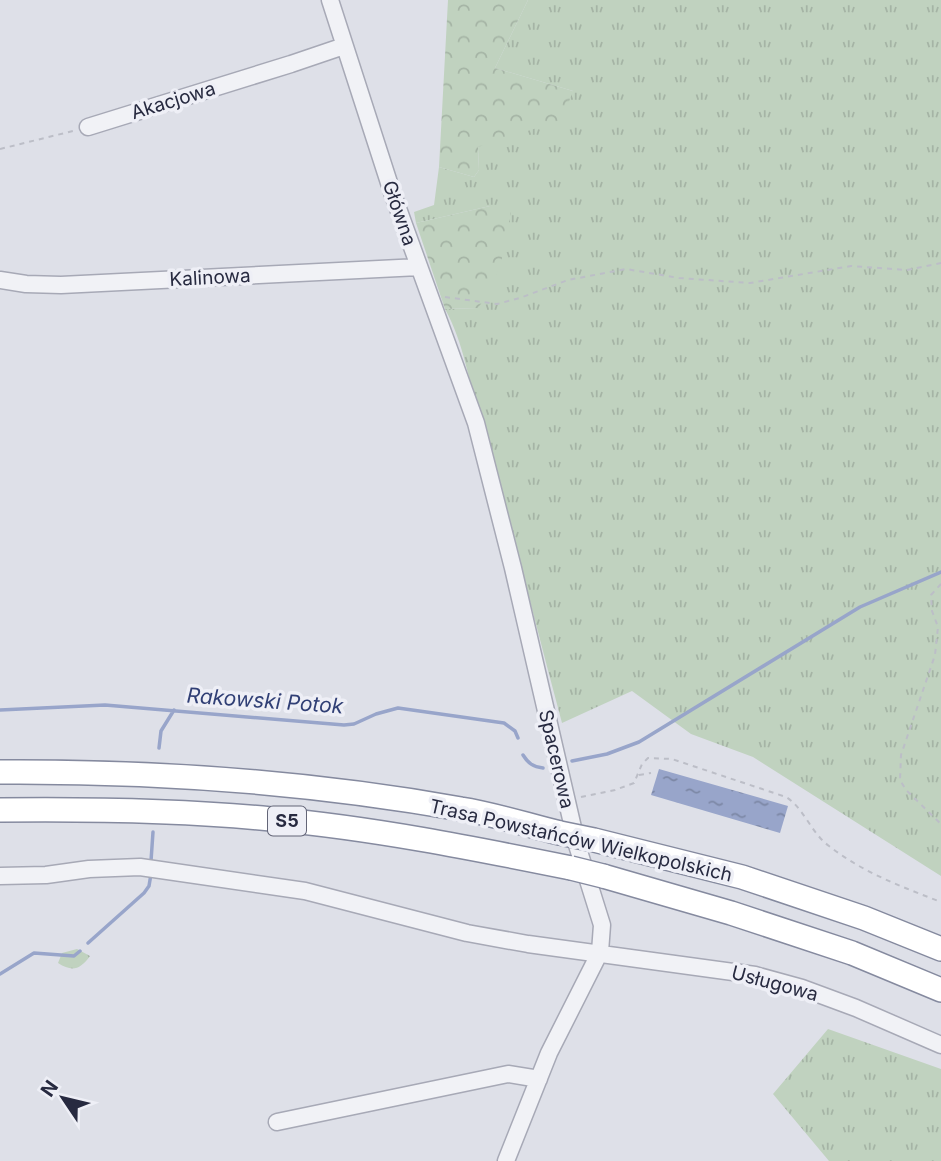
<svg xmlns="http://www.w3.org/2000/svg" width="941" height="1161" font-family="Inter,sans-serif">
  <defs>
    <pattern id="grass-tufts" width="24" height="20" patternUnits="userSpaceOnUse" patternTransform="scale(1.75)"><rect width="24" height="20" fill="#c0d2bf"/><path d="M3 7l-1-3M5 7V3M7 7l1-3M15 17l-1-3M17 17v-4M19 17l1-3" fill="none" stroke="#a5b4a5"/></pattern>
    <pattern id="forest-crowns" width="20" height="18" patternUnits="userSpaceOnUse" patternTransform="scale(1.75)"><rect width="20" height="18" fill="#c0d2bf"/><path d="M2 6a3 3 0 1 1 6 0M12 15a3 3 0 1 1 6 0" fill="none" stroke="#a5b4a5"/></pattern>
    <pattern id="water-ripples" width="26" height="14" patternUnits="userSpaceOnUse" patternTransform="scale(1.75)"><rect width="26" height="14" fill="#98a5ca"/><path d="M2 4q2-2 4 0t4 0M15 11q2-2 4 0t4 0" fill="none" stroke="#7c87a5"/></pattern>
  </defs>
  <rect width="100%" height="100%" fill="#dee0e8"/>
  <path fill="url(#grass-tufts)" d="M528,0H941V876L753,757L691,734L632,691L562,723C535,622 510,520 480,420C469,383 464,343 445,309L478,308L490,206L416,223L414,212L434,205L439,167L474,177L479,170L478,147L573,91L495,68Z
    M77,949L90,956C80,970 72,972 58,963L62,953Z
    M828,1029L941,1069V1161H829L773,1094Z"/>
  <path fill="url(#forest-crowns)" d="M448,0H528L495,68L573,91L562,120L478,147L479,170L474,177L439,167Z
    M490,206L511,212C503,251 503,275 478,308L445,309L416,223Z"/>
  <path fill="url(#water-ripples)" d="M659,769L788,806L780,833L651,795Z"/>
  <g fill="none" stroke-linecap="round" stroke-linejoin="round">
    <path stroke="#98a5ca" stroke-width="3.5" d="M0,710L105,705L344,725L354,724L376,714L398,708L504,723L515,731L518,738
      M159,748L161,731L174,710
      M523,755C528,763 533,767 543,768
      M572,761L607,754L639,742L860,607L941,572
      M151,861L153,832
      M88,943L144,893L149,886L151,874
      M0,974L34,953L74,956L80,951"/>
    <defs>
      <path id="minor" d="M330,0L392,192L476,423L513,568L577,845L602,925L600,952L549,1053L506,1161
        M88,127L291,64L344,46
        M0,280L26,284L61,285L419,267
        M0,876L46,875L89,869L140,867L305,891L467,933L528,944L755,975L802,988L856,1008L941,1045
        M277,1122L508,1074L539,1079"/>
      <path id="highway" d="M0,772C155,771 309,782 461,809C494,814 527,825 560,833
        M0,810C91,809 181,810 271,819C372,828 472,848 571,868
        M594,840L742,877L864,918L941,949
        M603,876L731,913L852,953L941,990"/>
    </defs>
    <use href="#minor" stroke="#a7a9b6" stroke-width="19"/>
    <use href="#highway" stroke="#858a9f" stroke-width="26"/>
    <path stroke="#bcbec7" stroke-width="2" stroke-dasharray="5 5" stroke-linecap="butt" d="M0,149L73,131
      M445,297L497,304L520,298L568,280L626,269L679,278L750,283L851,266L907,270L941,263
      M941,584L931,595L932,611L938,627L935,655L901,755L900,780L906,790L941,824
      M639,775L651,773
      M581,797L615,790L634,783L642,764L648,758L672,759L786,797C804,808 811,833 829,846C862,872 902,887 941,902"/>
    <use href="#minor" stroke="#f1f2f6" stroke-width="16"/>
    <use href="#highway" stroke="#fff" stroke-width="23"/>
    <defs>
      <path id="highway-bridge" d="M560,833L594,840
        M571,868L603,876"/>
    </defs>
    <use href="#highway-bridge" stroke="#858a9f" stroke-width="26" stroke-linecap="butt"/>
    <use href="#highway-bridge" stroke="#fff" stroke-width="23"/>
  </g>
  <g text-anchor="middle" stroke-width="7" stroke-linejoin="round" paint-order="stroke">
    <rect fill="#eeeff6" stroke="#636577" stroke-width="2" x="268" y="806.5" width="38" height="29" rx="5"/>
    <g font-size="18" font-weight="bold" fill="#272a40">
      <text x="287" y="827">S5</text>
    </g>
    <g font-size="19" fill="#272a40" stroke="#eeeff6">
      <text transform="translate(173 100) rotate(-17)" y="7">Akacjowa</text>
      <text transform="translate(400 213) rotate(71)" y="7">Główna</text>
      <text transform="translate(210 277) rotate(-3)" y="7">Kalinowa</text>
      <text transform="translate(557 759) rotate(77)" y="7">Spacerowa</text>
      <text transform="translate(581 840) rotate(13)" y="7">Trasa Powstańców Wielkopolskich</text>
      <text transform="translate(775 983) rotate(15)" y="7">Usługowa</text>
    </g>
    <g font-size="21" font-style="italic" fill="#303f75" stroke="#eeeff6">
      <text transform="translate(265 701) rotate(4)" y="7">Rakowski Potok</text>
    </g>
  </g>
  <g transform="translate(63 1098) rotate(305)" stroke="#eeeff6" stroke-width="5" paint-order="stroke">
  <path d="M0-5L12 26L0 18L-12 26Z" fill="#272a40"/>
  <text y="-10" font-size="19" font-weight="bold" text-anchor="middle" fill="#272a40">N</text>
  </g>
</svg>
